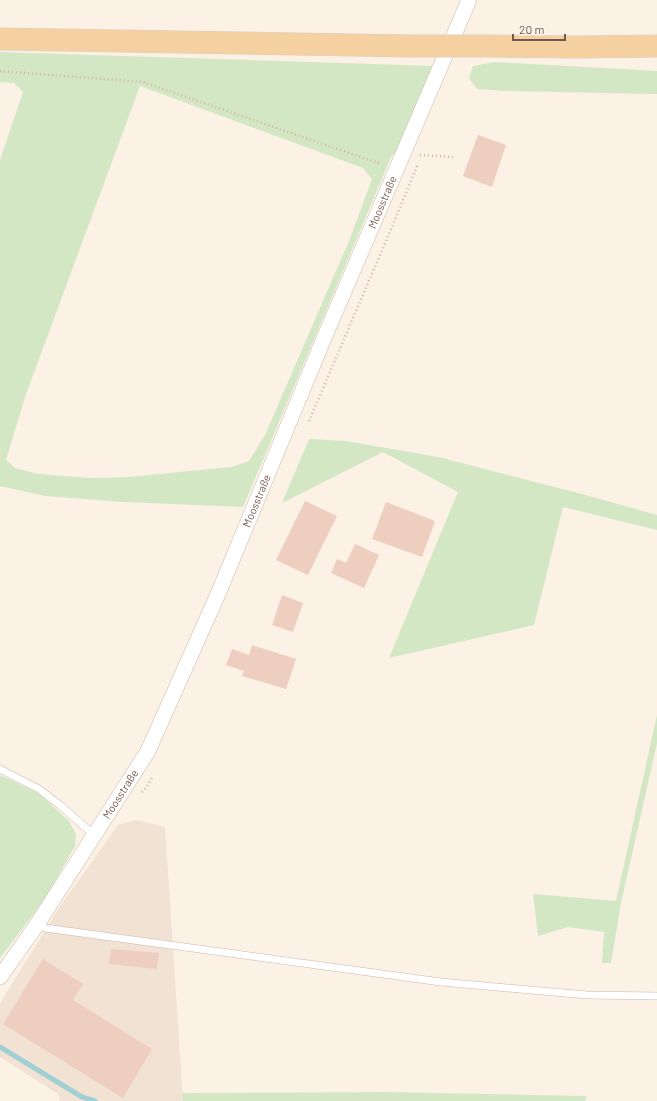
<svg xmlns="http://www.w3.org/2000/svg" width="657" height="1101" font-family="Barlow,sans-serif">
  <rect width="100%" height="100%" fill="#fbf1e5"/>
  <path fill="#f2e2d4" d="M136,820L165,827L183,1101H60L58,1094L0,1057V1003L61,905L118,825Z"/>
  <path fill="#d4e7c4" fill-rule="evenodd" d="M0,52L434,66L397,156L392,155L243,507L123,502L45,496L0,486V160L23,92L14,83L0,82ZM140,86L363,168L372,179L349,241L265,435L249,461L231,467L129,477L90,478L38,474L15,468L6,460L25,397Z
    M494,62L657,71V94L506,91L477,89L469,78L473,66Z
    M309,439L346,441L438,457L582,494L657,515V530L563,507L534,625L389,658L458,492L383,452L282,503Z
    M657,715V743L621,903L611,963H602L604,932L568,927L538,936L533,894L616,901Z
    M0,775L38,793L69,821L76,834L75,846L45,899L0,958Z
    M384,1092L586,1096H587L585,1101H183L182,1093Z"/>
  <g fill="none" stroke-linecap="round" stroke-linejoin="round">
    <path stroke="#a2cfd4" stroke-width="5" d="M0,1047L82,1097L95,1101"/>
  </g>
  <path fill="#eecebe" d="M478,135L506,145L492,187L463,176Z
    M305,501L337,516L308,575L276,560Z
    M386,502L435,521L422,557L372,539Z
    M355,544L379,555L364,588L331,573L337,559L346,563Z
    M282,595L303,603L293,632L272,625Z
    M252,645L296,659L286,689L242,676L244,671L226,665L232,649L249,655Z
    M111,949L159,953L157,969L109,964Z
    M43,959L83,984L73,1000L152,1049L123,1098L3,1024Z"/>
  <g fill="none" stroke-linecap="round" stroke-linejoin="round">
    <defs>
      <path id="service" d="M0,769L39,789L61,806L94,835
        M38,923L45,928L441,982L587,995L657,996"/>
      <g id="minor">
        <path id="s1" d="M0,977L38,923L148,751L218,594L322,343L469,0"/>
      </g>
      <path id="primary" d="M0,39L410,46
        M491,46L576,47L657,46"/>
    </defs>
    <use href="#service" stroke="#cbb8ac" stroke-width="8"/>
    <use href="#minor" stroke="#cbb8ac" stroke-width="16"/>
    <use href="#primary" stroke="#d7d0cd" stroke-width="23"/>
    <path stroke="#d3b2a2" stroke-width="2.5" stroke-dasharray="1 3" stroke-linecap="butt" d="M0,71L143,82L381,164
      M420,155L454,157
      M309,421L389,234L418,164
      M142,792L146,788L152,778"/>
    <use href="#service" stroke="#fff" stroke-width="7"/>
    <use href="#minor" stroke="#fff" stroke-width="15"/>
    <use href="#primary" stroke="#f5d1a2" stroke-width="22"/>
    <defs>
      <path id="primary-bridge" d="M410,46H491"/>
    </defs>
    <use href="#primary-bridge" stroke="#d7d0cd" stroke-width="23" stroke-linecap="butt"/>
    <use href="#primary-bridge" stroke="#f5d1a2" stroke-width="22"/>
  </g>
  <g text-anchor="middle" stroke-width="3.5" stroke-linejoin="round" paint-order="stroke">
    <g font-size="11" fill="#71574c" stroke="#fef5eb">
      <text dy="4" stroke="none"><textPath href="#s1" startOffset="867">Moosstraße</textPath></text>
      <text dy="4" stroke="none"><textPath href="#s1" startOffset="543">Moosstraße</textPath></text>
      <text dy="4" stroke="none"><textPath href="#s1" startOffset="219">Moosstraße</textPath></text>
    </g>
  </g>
  <path d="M513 34v6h52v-6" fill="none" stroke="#71574c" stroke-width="2"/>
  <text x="519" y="34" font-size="12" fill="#71574c" stroke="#fef5eb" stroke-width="3" paint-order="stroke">20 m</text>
</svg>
